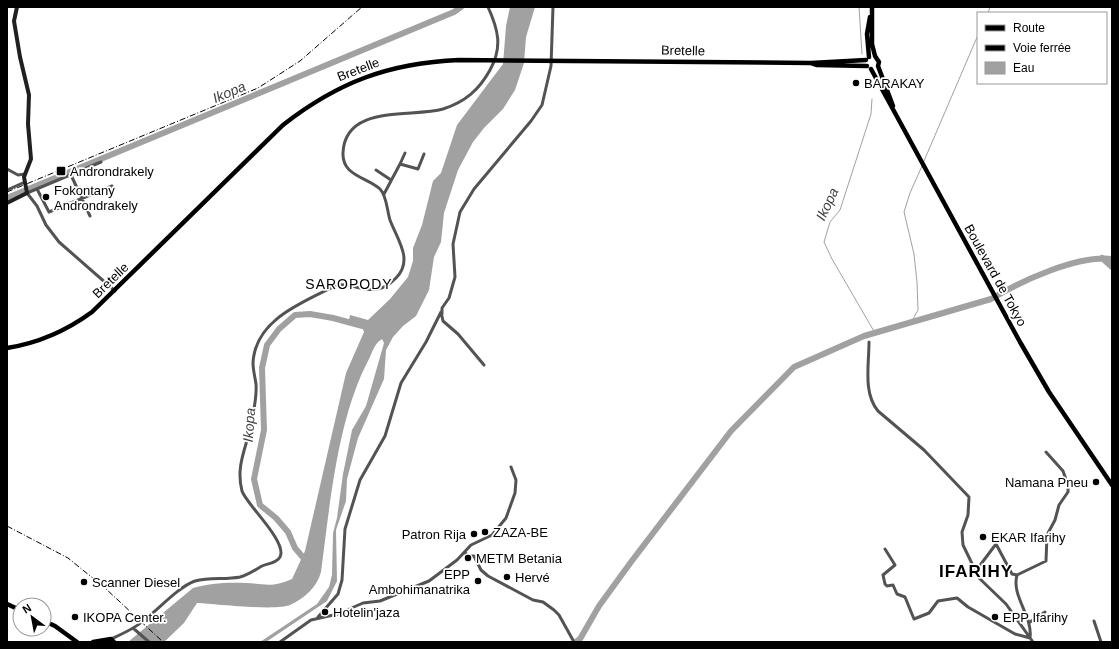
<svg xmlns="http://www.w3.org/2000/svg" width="1119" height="649" font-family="Arial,sans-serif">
  <rect width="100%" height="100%" fill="#fff"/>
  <path fill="#a1a1a1" d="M510,7H535L526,37L524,63L515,90L503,109L484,128L473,142L458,170L444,213L441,242L434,257L429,290L416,316L403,326L393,337L386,350L384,379L358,438L347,479L346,501L336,530L337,581L327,601L266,642H260L317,604L329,587L332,575L333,533L337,518L343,474L352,430L366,406L384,343L382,339C374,344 373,351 369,359C337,419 330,505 321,572C317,587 305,598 290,605C276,611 216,604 197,603L184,623L164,642H128L193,588C209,583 229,582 246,583C266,584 272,588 292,579L305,551L346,373L364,332L361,323L349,320L350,315L368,320L390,299L408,277L413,261V248L422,225L433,181L441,173L457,125L503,64L506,26Z"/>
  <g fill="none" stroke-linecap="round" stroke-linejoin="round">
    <path stroke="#a1a1a1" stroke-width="1" d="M859,7L862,54
      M988,13L990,7
      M872,99L871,114L840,210L830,222L824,242L832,259L875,333
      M924,161L978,35
      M911,323L918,310L917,282L914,254L904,212L910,193L922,166"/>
    <path stroke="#a1a1a1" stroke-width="6" d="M7,198L454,12L461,7
      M1102,258L1112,267
      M307,562L295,548L288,532L276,518L260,505L254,479L264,430L262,368L267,345L279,329L295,315L310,314L333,318L370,328
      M576,642L580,639L599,606L631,562L731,431L794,367L864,336L991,299C1021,281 1077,255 1112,259"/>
    <path stroke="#535353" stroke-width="3" d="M101,162L27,193L37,206L46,225L59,242L115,291
      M400,164L405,153
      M7,169L18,175L25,174
      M376,170L391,180
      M71,175L90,216
      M37,189L49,212L112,186
      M7,190L25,182
      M384,194L400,164L418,169L424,154
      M442,314V308L449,298L455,277L453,244L460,212L474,189L531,121L542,105L551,66L553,7
      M869,342C869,365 863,393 878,411L924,450L969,497L968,515L962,532L963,545L979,578L1006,604L1033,642
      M885,549L895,565L883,575L885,584L887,586L893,585L897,594L905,597L914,619L929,613L938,601L957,598L968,607L1015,634L1030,638C1033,616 1011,596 1017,575
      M465,552L467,556H474L481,570L488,576L533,600L543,602L554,610L559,615L574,642
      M975,572L996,544L1012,574L1017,575L1046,561L1047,535L1055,520L1059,505L1068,492V485L1063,471L1046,452
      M318,617L338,594L342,580L345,529L360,480L385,436L401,383L426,342L441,312L443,321L458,334L484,365
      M1094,621L1101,642
      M1030,622L1045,612
      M133,628L149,642
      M111,639C122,634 134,629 143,621C158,610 178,587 195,581C210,577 226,580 240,577C248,575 255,570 262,566C268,563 276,564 280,557C288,542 246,504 242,491C235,464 248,445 252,420C254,409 257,396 256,384C255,377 253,370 253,363C255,319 304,302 337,285C351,283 364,292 378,289C385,288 391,283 396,278C414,260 397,239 390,220C387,211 387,196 380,189C367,177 342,176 343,153C345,104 411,118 443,109C465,102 479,90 490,70C503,47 498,29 488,7
      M280,642L311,620L338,614L363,603L380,601L429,581L457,560L471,545L492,535L506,518L515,493L516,480L511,467"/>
    <path stroke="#202020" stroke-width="4" d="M7,203L27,193L24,177L31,159L28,124L29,95L20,57L14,21L17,7"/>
    <path stroke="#000" stroke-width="4.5" d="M872,7V44L875,56L879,62L878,66L893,106
      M869,57L867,34L870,17
      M811,63L817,65L867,66
      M871,69L1020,342L1049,392L1112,485
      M7,348C39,343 66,331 92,312L283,125C338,82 389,63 459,60L811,63L866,60
      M7,604L20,610
      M44,621L55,626L77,642
      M93,642L111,639L114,642"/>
    <path stroke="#000" stroke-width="1" stroke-dasharray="6 2 1 2" stroke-linecap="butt" d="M7,192L258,88L300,61L362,7
      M7,526L68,558L105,588L163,642"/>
  </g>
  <g fill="#000" stroke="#fff" stroke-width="1.5">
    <circle cx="856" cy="83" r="4"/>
    <rect x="56" y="166" width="10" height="10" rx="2"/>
    <circle cx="46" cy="197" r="4"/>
    <circle cx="1096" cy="482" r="4"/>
    <circle cx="485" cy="532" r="4"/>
    <circle cx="474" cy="534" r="4"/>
    <circle cx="983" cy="537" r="4"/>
    <circle cx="468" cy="558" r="4"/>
    <circle cx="507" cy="577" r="4"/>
    <circle cx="478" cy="581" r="4"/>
    <circle cx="84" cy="582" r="4"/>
    <circle cx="325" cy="612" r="4"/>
    <circle cx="75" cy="617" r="4"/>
    <circle cx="995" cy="617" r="4"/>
  </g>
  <g text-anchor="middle" stroke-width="3.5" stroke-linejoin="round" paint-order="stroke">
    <g font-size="13" fill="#000" stroke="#fff">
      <text transform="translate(683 50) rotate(1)" y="5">Bretelle</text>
      <text transform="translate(358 69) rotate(-21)" y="5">Bretelle</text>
      <text transform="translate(996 275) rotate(61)" y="5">Boulevard de Tokyo</text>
      <text transform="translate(110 280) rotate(-44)" y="5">Bretelle</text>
    </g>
    <g font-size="13" fill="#000" stroke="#fff" text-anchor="start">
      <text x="864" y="88">BARAKAY</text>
      <text x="70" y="176">Androndrakely</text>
      <text x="54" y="195">Fokontany<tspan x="54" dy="15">Androndrakely</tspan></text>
      <text x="1088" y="487" text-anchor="end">Namana Pneu</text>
      <text x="493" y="537">ZAZA-BE</text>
      <text x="466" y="539" text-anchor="end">Patron Rija</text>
      <text x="991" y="542">EKAR Ifarihy</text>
      <text x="476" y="563">METM Betania</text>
      <text x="470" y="579" text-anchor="end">EPP<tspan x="470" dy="15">Ambohimanatrika</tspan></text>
      <text x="515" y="582">Hervé</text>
      <text x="92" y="587">Scanner Diesel</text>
      <text x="333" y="617">Hotelin'jaza</text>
      <text x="83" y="622">IKOPA Center.</text>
      <text x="1003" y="622">EPP Ifarihy</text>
    </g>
    <g font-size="14" font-style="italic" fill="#424242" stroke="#fff">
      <text transform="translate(229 92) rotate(-23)" y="5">Ikopa</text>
      <text transform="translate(827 204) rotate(-65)" y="5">Ikopa</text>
      <text transform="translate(249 425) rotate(-86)" y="5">Ikopa</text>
    </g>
    <g font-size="14" letter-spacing="1" fill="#000" stroke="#fff">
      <text x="349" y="289">SAROPODY</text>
    </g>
    <g font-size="17" font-weight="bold" letter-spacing="1" fill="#000" stroke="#fff">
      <text x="976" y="577">IFARIHY</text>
    </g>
  </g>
  <rect width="1119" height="649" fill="none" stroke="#000000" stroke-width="16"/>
  <rect x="977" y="12" width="130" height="72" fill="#ffffff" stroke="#999999"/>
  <rect x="985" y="25" width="20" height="6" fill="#000000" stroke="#999999"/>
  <text x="1013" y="32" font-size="12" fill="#000000">Route</text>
  <rect x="985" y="45" width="20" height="6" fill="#000000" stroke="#999999"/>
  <text x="1013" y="52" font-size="12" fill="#000000">Voie ferrée</text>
  <rect x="985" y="62" width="20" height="12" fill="#a1a1a1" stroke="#999999"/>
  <text x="1013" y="72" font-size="12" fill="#000000">Eau</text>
  <g transform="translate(32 617) rotate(328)"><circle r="19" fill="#ffffff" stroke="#999999"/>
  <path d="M0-3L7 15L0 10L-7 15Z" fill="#000000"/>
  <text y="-6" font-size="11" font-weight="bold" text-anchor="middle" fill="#000000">N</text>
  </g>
</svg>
